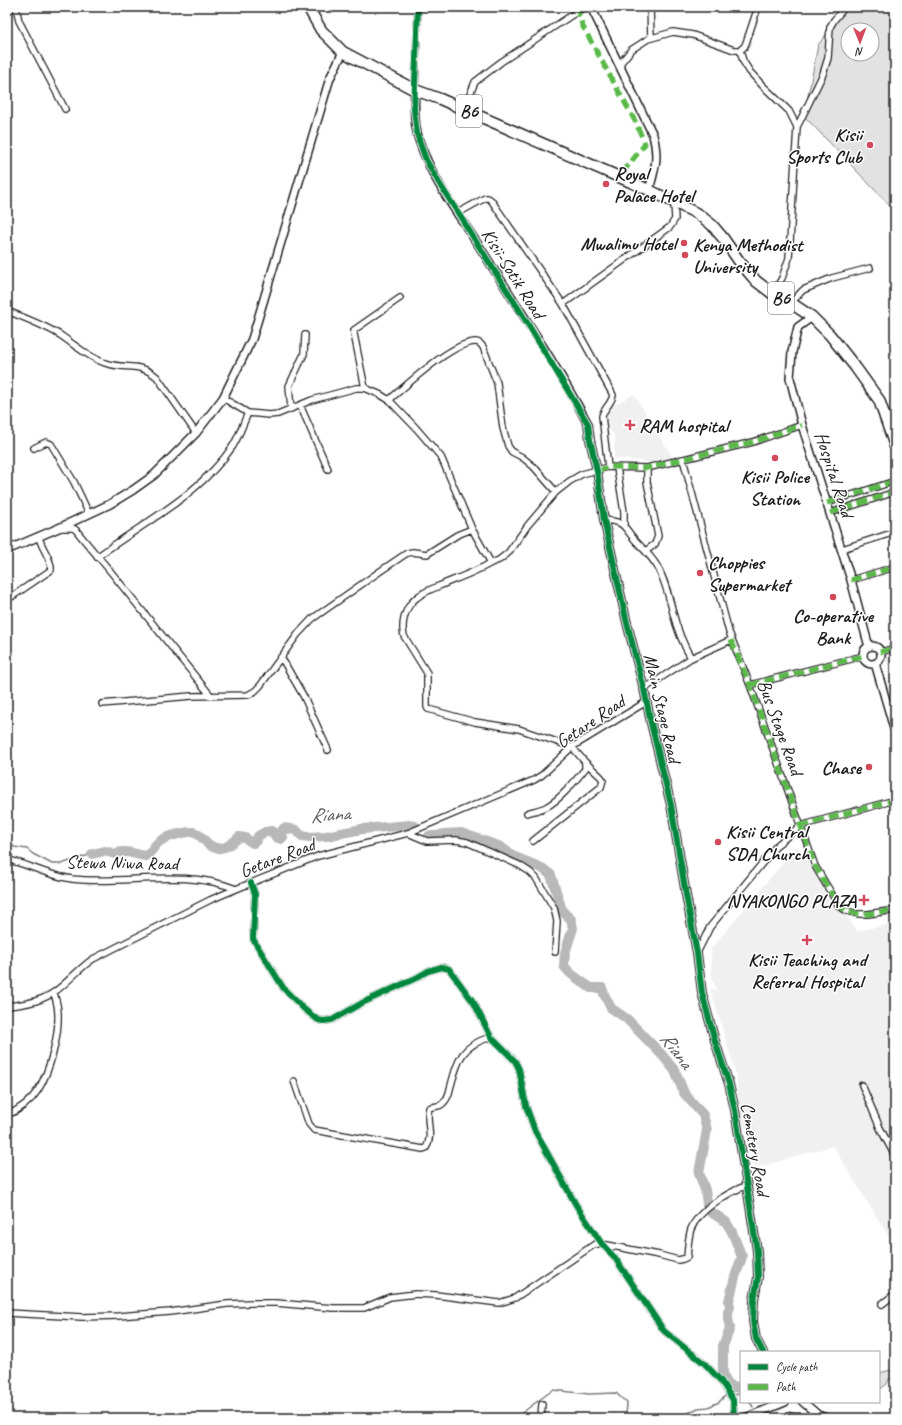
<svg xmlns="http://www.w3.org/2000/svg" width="902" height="1425" font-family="Caveat,sans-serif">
  <rect width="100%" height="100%" fill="#fff"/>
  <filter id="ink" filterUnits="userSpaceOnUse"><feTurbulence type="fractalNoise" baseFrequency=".025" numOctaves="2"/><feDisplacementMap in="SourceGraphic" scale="8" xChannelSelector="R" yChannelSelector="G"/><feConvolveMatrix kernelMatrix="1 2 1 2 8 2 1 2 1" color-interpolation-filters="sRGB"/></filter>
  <g filter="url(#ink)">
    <path fill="#f0f0f0" d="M634,394L673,458L658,463L614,458L615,437L600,413Z
      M895,650V683L884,654Z
      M797,846L857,931L895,923V1247L833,1146L755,1168L739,1103L736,1074L710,988L718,991L712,979L711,949Z"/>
    <path fill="#e2e2e2" stroke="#7f7f7f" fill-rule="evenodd" d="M847,7H895V213L894,210L804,116L818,45ZM848,30H872V54H848Z
      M895,1369V1379H889L887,1384L879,1390V1373Z"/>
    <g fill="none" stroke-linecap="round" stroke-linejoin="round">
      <path stroke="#7a7a7a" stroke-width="1.5" d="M7,839L14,847L27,849L33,854L52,864H61L92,854
        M731,1395L741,1394
        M750,1402L753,1407
        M789,1412L806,1418
        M688,1413L698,1408L708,1407L719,1402L725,1396H728
        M515,1418L546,1395L553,1390L589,1394L616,1393L627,1403L626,1416L629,1418
        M765,1418L781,1413"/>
      <path stroke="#b8b8b8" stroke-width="10" d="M429,836H436L444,834L461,833L501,847L513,856L542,868L551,875L561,907L564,913L571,919L573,928L565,953L564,966L570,973L585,984L591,988H602L604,994L611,1008L627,1019L663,1056L675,1071L684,1093L703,1115L707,1130L699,1173L705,1190L708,1210L726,1222L732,1232L742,1257L735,1277L729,1301L730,1307L728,1312V1319L730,1328L723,1346V1373L726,1381L732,1387L741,1388
        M92,854L105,851L115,854C125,849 136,855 146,856C152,852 154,845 160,841C165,837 187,831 193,832C199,833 203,839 207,843C219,854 230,846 239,837L245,838L253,843L256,841L258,836L265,832L272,831L276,837L281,839L283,837L281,832L284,828L296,830L302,836L309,837L326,836L362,829L411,825L415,826"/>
      <defs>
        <path id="street" d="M16,7L19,21L65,109
          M650,7L651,38
          M740,50L743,61L750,72L763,86L789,111L797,127L789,258L782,278L773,294
          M740,50L744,47L746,43L758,7
          M619,65L631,50L648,39L673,32L693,35L734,50H740
          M415,90L418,7
          M464,109L475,82L501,62L584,7
          M797,127L823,74L828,58L830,27L834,20L845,7
          M458,213L485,198H488L491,200L563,304L613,395C612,403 604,408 602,416L608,467
          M791,303L803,290L832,278L870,268
          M563,304L670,227L675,219L674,203
          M7,311C25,318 44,325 60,335C75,345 88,357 105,363C125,370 140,362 157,377L196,433
          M365,388L354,334V330L400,298
          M223,398L248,413L269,415L278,414L312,400L356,388H365L381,395L389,400L416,428L441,457L472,529L491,563L499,560L508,553L528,525L556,492L570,481L582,474L608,467L647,468L753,442L802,425
          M389,400C407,385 452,342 476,342C479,342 481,344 483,347L497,383L503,428L508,446L512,452L522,457L534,467L556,492
          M300,405L328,469
          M291,409L289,386L304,354L305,335
          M34,448L46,442L51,444L74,482L89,514
          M683,459L729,632L750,685L815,866L839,906L847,911L858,914H868L895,910
          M617,468L624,512V524
          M827,503L895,481
          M830,513L895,492
          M604,520C626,522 622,525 635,540C643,549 651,556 657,566C665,580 669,597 673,613C677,629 683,644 691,658
          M61,528H73L76,530C90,548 105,564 119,582C150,620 180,658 211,696
          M842,549L895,532
          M646,551L655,544L658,536L647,482V468
          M97,557C144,522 199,496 233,446C239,436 243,424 248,413
          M491,563C477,571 461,577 446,583C435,588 421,592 413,601C405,609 401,624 404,636L427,673V707L428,709L475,722L519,729L572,747L585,762V769C574,782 561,799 546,807C540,810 533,811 527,813
          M851,580L895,567
          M7,600L51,570C52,559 41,548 39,537
          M880,652L895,648
          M281,657L304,697L328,750
          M750,685L863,656
          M644,689L691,658L731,640
          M102,704L191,696L248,695L255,691L260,686L298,634L312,619L379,572L407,553L413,552L427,554L457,535L472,529
          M408,833L427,841L456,840L467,842L519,865L530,872L536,878L554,908L557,921L555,952
          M533,841L601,787L603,780L601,777L585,762
          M7,860C15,861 23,864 31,867C44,872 58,877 72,879C127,885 183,868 236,889
          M251,883L255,894L253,939L284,989L304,1009L318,1020L323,1021L332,1020L362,1003L416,978L428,971L442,967L449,969L474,1003L491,1037L515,1061L519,1069L526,1106L535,1131L576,1205L602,1244L615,1258L664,1331L705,1364L721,1381L733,1400L734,1418
          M697,953L710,927L777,845L800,826L895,800
          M7,1006C18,1005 30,1004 41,999C61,992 75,971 93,959L210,900L236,889L318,856L408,833L534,780L542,775L572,747L646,702
          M294,1081L309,1124L314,1130L423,1149L426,1148C434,1135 425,1121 429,1108C433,1106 437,1107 441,1105C446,1101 449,1095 450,1089C458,1060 460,1046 491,1037
          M862,1085L880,1128L895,1156
          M7,1115C19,1110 31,1101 38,1090C50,1071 59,1036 58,1014C58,1006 56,1000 54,993
          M882,1304L895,1294
          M7,1313L82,1317L118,1316L170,1312L227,1304L252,1303H276L333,1308H364L390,1297L416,1294L436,1295L499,1303L515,1298L595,1244H602L659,1255L678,1260L683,1259L687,1257C688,1248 688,1238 691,1229C699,1209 728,1193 747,1185
          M541,1418L542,1404"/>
        <path id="secondary" d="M591,7L653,135C659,158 655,168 649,190
          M415,90C414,109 414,128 421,146C434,182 458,214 479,246C516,304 555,363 588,424L590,440L597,471L604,520L627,623L644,689L651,723L671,805L686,895L697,953L702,993L715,1041L729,1084L735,1110L757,1251L758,1277L754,1300L753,1321L756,1339L763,1352
          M812,317L798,327L792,352L790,378L802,425L851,580L869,647
          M7,550L61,527L110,504L133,490L154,475L196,433L223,398L252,339L330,78L343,52
          M863 655a9 9 0 1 1 18 0a9 9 0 1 1-18 0Z
          M875,663L895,732
          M803,1402L818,1415L826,1418
          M745,1418L785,1402"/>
        <path id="highway" d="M308,7L321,30L343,52L415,90L440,99L649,190L698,214L712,225L723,238L739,261L756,281L773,294L791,303L812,317L830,335L856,368L879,400L895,446"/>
      </defs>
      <use href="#street" stroke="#1c1c1c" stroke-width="8"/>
      <use href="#secondary" stroke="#1c1c1c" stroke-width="10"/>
      <use href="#highway" stroke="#1c1c1c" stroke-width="13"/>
      <use href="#street" stroke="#fff" stroke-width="5.5"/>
      <use href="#secondary" stroke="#fff" stroke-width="7"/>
      <use href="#highway" stroke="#fff" stroke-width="10"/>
      <path stroke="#58b947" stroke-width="5" stroke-dasharray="10 5" stroke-linecap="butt" d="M577,7L582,25L635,121L645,144L619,177
        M597,471L608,467L647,468L753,442L802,425
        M827,503L895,481
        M830,513L895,492
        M851,580L895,567
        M731,640L750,685L815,866L839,906L847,911L858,914H868L895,910
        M880,652L895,648
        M750,685L863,656
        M800,826L895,800"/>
      <defs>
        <path id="cycleway" d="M418,7L414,109L417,134L426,160L439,183L520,311L588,424L590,440L597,471L604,520L627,623L644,689L651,723L671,805L686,895L697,953L702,993L715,1041L729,1084L735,1110L757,1251L758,1277L754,1300L753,1321L756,1339L763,1352
          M251,883L255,894L253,939L284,989L304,1009L318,1020L323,1021L332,1020L362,1003L416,978L428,971L442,967L449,969L474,1003L491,1037L515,1061L519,1069L526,1106L535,1131L576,1205L602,1244L615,1258L664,1331L705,1364L721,1381L733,1400L734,1418"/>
      </defs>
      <use href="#cycleway" stroke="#fff" stroke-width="8"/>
      <use href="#cycleway" stroke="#00873e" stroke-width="6"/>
    </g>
  </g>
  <g fill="#d1495b" stroke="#fff" stroke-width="1.5">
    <circle cx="870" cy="145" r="4"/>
    <circle cx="606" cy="184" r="4"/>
    <circle cx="684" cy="243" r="4"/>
    <circle cx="685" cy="255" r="4"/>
    <path d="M628 419h4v4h4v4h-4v4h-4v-4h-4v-4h4z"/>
    <circle cx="775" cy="458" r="4"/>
    <circle cx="700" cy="573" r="4"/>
    <circle cx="833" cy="597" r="4"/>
    <circle cx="869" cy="767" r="4"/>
    <circle cx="718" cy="842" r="4"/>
    <path d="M862 894h4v4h4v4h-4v4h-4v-4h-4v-4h4z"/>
    <path d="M805 934h4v4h4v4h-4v4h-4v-4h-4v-4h4z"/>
  </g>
  <g text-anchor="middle" stroke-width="3" stroke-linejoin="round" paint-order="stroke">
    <g fill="#fff" stroke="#606060" stroke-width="1">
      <rect x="456" y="95" width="26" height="32" rx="3"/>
      <rect x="768" y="282" width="26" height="32" rx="3"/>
    </g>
    <g font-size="18" font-weight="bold" fill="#1c1c1c">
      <text x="469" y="117">B6</text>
      <text x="781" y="304">B6</text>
    </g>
    <g font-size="19" font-weight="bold" fill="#1c1c1c" stroke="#fff" text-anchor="start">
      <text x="862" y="141" text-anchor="end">Kisii<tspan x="862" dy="22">Sports Club</tspan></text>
      <text x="614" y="180">Royal<tspan x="614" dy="22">Palace Hotel</tspan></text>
      <text x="676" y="250" text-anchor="end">Mwalimu Hotel</text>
      <text x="693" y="251">Kenya Methodist<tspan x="693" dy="22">University</tspan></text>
      <text x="639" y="432">RAM hospital</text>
      <text x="775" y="483" text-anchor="middle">Kisii Police<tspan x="775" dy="22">Station</tspan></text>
      <text x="708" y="569">Choppies<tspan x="708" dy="22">Supermarket</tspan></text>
      <text x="833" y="622" text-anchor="middle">Co-operative<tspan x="833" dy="22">Bank</tspan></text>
      <text x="861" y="774" text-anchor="end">Chase</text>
      <text x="726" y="838">Kisii Central<tspan x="726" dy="22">SDA Church</tspan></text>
      <text x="856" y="907" text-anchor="end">NYAKONGO PLAZA</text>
      <text x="807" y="966" text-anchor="middle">Kisii Teaching and<tspan x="807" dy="22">Referral Hospital</tspan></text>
    </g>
    <g font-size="19" fill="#1c1c1c" stroke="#fff">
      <text transform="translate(514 273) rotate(58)" y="7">Kisii-Sotik Road</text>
      <text transform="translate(835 474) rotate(72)" y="7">Hospital Road</text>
      <text transform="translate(663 708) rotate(77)" y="7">Main Stage Road</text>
      <text transform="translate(590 721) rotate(-34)" y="7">Getare Road</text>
      <text transform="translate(781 727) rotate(70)" y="7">Bus Stage Road</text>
      <text transform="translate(277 857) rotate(-21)" y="7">Getare Road</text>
      <text transform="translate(122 862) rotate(1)" y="7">Stewa Niwa Road</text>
      <text transform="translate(756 1149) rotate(80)" y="7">Cemetery Road</text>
    </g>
    <g font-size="20" font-style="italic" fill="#5a5a5a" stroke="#fff">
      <text transform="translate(330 814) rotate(-4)" y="7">Riana</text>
      <text transform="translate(677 1050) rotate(53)" y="7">Riana</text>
    </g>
  </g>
  <rect width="902" height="1425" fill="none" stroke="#fff" stroke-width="24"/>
  <rect x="12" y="12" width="878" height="1401" fill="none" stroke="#1c1c1c" stroke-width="1.5" filter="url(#ink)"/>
  <rect x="740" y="1351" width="140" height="52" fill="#ffffff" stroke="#a4a4a4"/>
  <rect x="748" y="1364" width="20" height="6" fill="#00873e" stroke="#a4a4a4"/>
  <text x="776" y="1371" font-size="12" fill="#1c1c1c">Cycle path</text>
  <rect x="748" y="1384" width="20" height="6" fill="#58b947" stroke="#a4a4a4"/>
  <text x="776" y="1391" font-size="12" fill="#1c1c1c">Path</text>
  <g transform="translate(860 42) rotate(179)"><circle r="19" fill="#ffffff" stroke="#a4a4a4"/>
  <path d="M0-3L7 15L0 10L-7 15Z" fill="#d1495b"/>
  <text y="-6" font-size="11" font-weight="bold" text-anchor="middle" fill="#1c1c1c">N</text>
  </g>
</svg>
